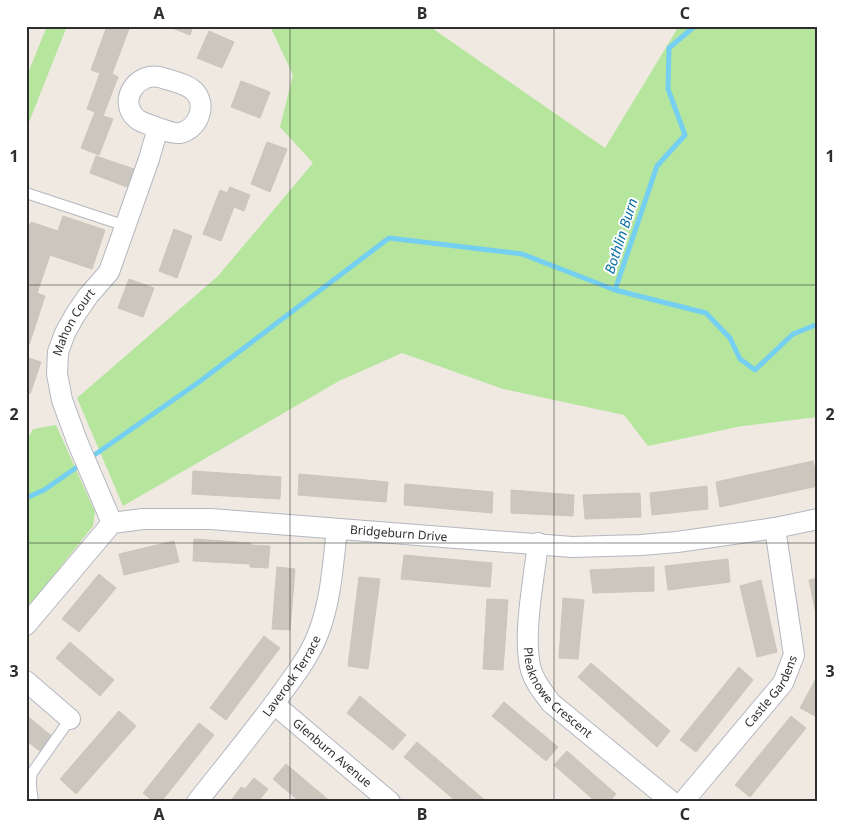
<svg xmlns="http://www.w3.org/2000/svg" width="844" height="828" font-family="'Noto Sans',sans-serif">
  <rect width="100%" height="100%" fill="#efe9e1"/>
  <path fill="#b6e59e" d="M47,26H67L26,130V78Z
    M270,26H429L605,148L679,26H818V417L742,426L648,446L624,415L503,389L402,353L339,381L123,506L77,398L218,276L313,163L280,127L293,75Z
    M56,425L95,512L93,526L26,610V441L33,429Z"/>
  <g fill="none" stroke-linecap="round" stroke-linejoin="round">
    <path stroke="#75cff0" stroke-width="5" d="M615,290L657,166L685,135L668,89L669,48L695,26
      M90,458L199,382L389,238L522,254L615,290L706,313L730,338L740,359L755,370L793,334L818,324
      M26,498L44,490L83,463"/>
  </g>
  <path fill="#cbc7bf" stroke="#cbc5ba" d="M107,26H130L112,74L118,77L103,116L113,119L99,155L81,148L95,112L87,109L100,73L91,70Z
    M167,26H193L190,35Z
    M209,31L234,42L222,68L197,58Z
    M241,81L270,92L260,118L231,107Z
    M267,142L287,149L270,192L251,184Z
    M96,156L134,169L127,187L90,173Z
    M230,187L250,195L244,211L234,207L221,241L203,234L220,190L227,193Z
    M63,216L105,230L92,269L50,255L37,293L45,296L29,345L26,344V236L31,222L58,231Z
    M174,229L192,236L177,278L159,271Z
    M129,279L154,288L143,317L118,308Z
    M26,357L41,362L30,394L26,392Z
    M813,461L818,486L720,507L716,482Z
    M193,471L281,477L280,499L192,494Z
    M299,474L388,482L386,502L298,495Z
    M405,484L493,492L492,513L404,505Z
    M707,486L708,509L652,515L650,493Z
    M511,490L574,495L573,516L511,513Z
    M640,493L641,517L585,519L583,495Z
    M194,539L251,543V545L270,546L268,568L250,567V564L193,561Z
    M174,541L179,562L124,575L119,554Z
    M404,555L492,563L490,587L401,579Z
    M728,559L730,582L668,590L665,566Z
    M277,567L295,569L290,630L272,629Z
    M654,567V591L593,593L590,570Z
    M99,574L116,588L79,632L62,619Z
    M359,577L380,579L368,669L348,666Z
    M818,578V624L809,580Z
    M761,580L777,652L757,657L740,586Z
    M563,598L584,600L578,659L559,658Z
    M487,599L508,600L503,670L483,669Z
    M264,636L280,648L226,720L210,708Z
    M70,642L114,680L100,696L56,658Z
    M591,663L670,731L657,747L578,677Z
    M739,667L753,680L696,752L680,740Z
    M818,675V717H817L800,708Z
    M360,696L406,735L393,750L347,713Z
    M504,702L558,747L546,761L492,716Z
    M119,711L136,726L76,794L60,779Z
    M26,715L54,738L42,753L26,740Z
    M791,716L806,728L750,797L735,785Z
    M199,723L214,735L161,802H154L143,793Z
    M417,742L487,802H457L404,757Z
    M567,751L616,794L609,802H596L554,765Z
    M286,764L331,802H300L273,779Z
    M254,778L268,789L258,802H230L241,787L245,789Z"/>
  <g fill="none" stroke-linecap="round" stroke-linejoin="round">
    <defs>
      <path id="service" d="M26,193L126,226
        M33,802C32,791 29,784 32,773L70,719"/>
      <g id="minor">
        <path id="s1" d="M112,523L77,441L62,400L57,374L58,352L65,333L75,315L88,296L109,272L149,159L158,128C151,125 142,123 137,119C116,101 138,69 163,78C172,81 187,84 194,91C208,105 198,129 180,133C172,134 165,130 158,128"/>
        <path id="s2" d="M538,543C534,578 522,638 531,670C535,683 543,692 551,703L672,802"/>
        <path id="s3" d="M26,625L112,523L143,519H211L572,547L641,545L677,542L775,528L818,519"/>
        <path d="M26,681L70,719"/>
        <path id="s4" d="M274,704L390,802"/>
        <path id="s5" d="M197,802C226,765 257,728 284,690C297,672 310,655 318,634C331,601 333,564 337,529"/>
        <path id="s6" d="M683,802L783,683L794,655L775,528"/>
      </g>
    </defs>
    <use href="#service" stroke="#b4b7c1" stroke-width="12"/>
    <use href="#minor" stroke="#b4b7c1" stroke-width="22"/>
    <use href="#service" stroke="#fff" stroke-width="10"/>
    <use href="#minor" stroke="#fff" stroke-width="20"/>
  </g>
  <path fill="none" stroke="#2e2e2e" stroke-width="1" stroke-opacity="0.55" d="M290,26V802M554,26V802M26,285H818M26,543H818"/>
  <g text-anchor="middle" stroke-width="4" stroke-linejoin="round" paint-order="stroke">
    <g font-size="12" fill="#2e2e2e" stroke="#fff">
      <text dy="4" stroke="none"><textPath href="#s1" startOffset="215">Mahon Court</textPath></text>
      <text dy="4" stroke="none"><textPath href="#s3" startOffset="421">Bridgeburn Drive</textPath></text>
      <text dy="4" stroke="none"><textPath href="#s5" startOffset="158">Laverock Terrace</textPath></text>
      <text dy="4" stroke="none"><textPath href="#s2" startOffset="161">Pleaknowe Crescent</textPath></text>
      <text dy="4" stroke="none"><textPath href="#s6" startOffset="142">Castle Gardens</textPath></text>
      <text dy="4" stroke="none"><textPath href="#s4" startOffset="76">Glenburn Avenue</textPath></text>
    </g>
    <g font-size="14" font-style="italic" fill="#0d6fa3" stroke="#fff">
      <text transform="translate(621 236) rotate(-72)" y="5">Bothlin Burn</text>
    </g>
  </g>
  <rect width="844" height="828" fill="none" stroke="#ffffff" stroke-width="55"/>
  <rect x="28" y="28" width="788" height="772" fill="none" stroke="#2e2e2e" stroke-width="2"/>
  <g font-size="16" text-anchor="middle" font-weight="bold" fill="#2e2e2e">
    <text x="159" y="19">A</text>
    <text x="422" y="19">B</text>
    <text x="685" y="19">C</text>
    <text x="14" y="162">1</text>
    <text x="830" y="162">1</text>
    <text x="14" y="420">2</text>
    <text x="830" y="420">2</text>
    <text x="14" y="677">3</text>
    <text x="830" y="677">3</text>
    <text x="159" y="820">A</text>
    <text x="422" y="820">B</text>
    <text x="685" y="820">C</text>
  </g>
</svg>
